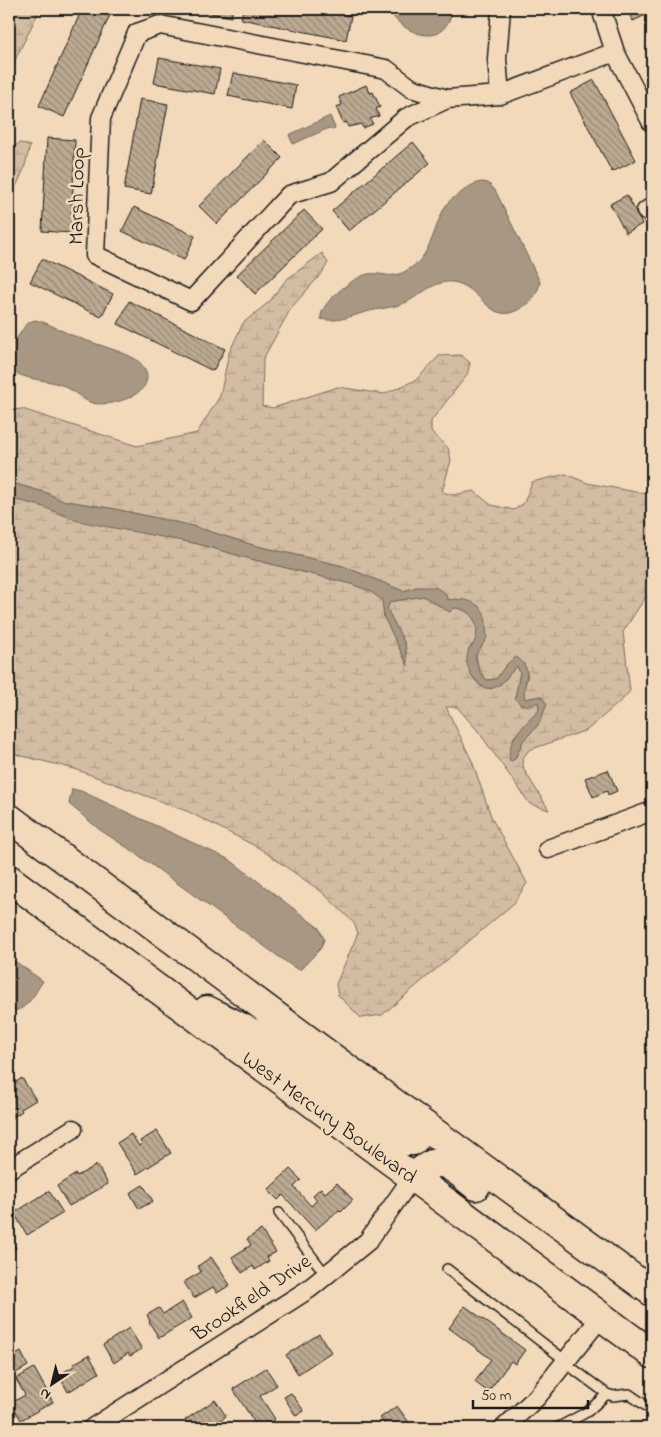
<svg xmlns="http://www.w3.org/2000/svg" width="661" height="1437" font-family="'Indie Flower',sans-serif">
  <defs>
    <pattern id="wetland-marsh" width="20" height="14" patternUnits="userSpaceOnUse" patternTransform="scale(1.25)"><rect width="20" height="14" fill="#d2bda2"/><path d="M1 5h8M5 5V1M11 12h8M15 12V8" fill="none" stroke="#b4a28b"/></pattern>
    <pattern id="building-back-hatch" width="6" height="6" patternUnits="userSpaceOnUse" patternTransform="scale(1.25)"><rect width="6" height="6" fill="#bcaa92"/><path d="M-1 5l2 2M0 0l6 6M5-1l2 2" fill="none" stroke="#988a76"/></pattern>
  </defs>
  <rect width="100%" height="100%" fill="#f1d9b9"/>
  <filter id="ink" filterUnits="userSpaceOnUse"><feTurbulence type="fractalNoise" baseFrequency=".02" numOctaves="2"/><feDisplacementMap in="SourceGraphic" scale="10" xChannelSelector="R" yChannelSelector="G"/><feConvolveMatrix kernelMatrix="1 2 1 2 8 2 1 2 1" color-interpolation-filters="sRGB"/></filter>
  <g filter="url(#ink)">
    <path fill="url(#wetland-marsh)" stroke="#776c5f" d="M12,9H40L9,72V11Z
      M20,143L30,146L24,169L9,202V149Z
      M322,253L328,263L322,273L291,308L263,359L262,406L273,408L338,387L384,394L416,380L439,356L461,355L470,363L467,375L431,421V432L448,448L451,460L442,492L453,495L474,491L491,505L514,510L524,503L532,482L566,474L587,483L652,495V587L623,632L630,691L622,700L587,730L529,750L522,759L524,770L549,810L530,804L478,731L457,707H446L472,761L492,819L527,883L514,903L382,1015L361,1018L338,995L336,984L358,933L354,923L322,892L259,848L189,812L75,769L18,755L9,750V707L11,676L9,665V498L198,544L247,558L351,584L370,591L382,600L384,617L407,664L405,644L387,609L390,602L423,596L450,612L454,608C469,608 482,624 476,639C475,643 471,646 468,649L471,675L480,686L491,689L501,684L517,666L520,673L515,698L538,702L539,710L513,738L515,759L523,741L539,724L541,696L525,699L523,691L528,676L523,662L507,664L496,679L487,680C468,660 479,636 484,612L417,587L403,591L343,566L253,545L189,525L115,509L61,500L47,493L9,482V416L10,410L22,409L137,446L197,433L220,396L229,353L243,323L269,302L286,280Z"/>
    <path fill="#a89883" stroke="#70665a" d="M389,9H453C451,16 448,25 442,30C427,44 395,26 389,9Z
      M330,116L335,128L331,130L329,128L293,144L289,135Z
      M482,182L488,183L495,190L540,282C538,293 533,300 524,306C489,331 483,285 452,282C436,280 420,295 407,302C394,308 380,308 366,312C351,316 337,323 321,319C318,304 355,276 368,274C386,272 391,281 409,269C433,255 433,225 447,204C450,199 457,196 462,192C468,187 474,183 482,182Z
      M35,320C50,323 62,332 77,337C94,344 123,351 137,360C142,364 146,370 147,376C148,397 109,407 92,403C80,399 72,388 59,384C42,379 24,380 9,369V350L27,323Z
      M9,482L47,493L61,500L115,509L189,525L253,545L343,566L403,591L417,587H435L445,593L448,600C460,598 479,600 484,614C487,621 486,631 487,638L475,656L480,673L487,680L496,679L507,664L516,657C536,670 521,681 525,699L541,696L547,704L539,724L523,741L515,759L510,762C505,740 525,725 539,710L538,702L532,705H521L515,698L520,673L517,666C505,679 491,701 475,679C470,674 466,665 467,658C467,649 475,645 476,637C480,622 469,608 454,608L450,612L423,596L390,602L387,609L405,644L408,666L384,617L382,600L370,591L351,584L247,558L198,544L78,521L41,506L9,498Z
      M72,789L81,791L230,860L319,928L324,939L321,948L301,969H297L289,964L134,852L100,830L69,804Z
      M9,957L43,981C33,996 28,1010 9,1012Z"/>
    <path fill="url(#building-back-hatch)" stroke="#1c1c1c" d="M82,9H97L110,15L64,117L39,106Z
      M190,9H233L231,17Z
      M243,9H315L351,16L346,40L241,19Z
      M627,9H652V12L633,21Z
      M159,58L220,69L215,94L154,83Z
      M233,73L296,85L292,109L228,96Z
      M594,80L636,160L612,172L570,93Z
      M366,85L370,93L373,92L380,107L376,109L379,116L370,119L373,124L363,128L361,124L348,127L346,122L343,123L336,107L342,105L339,97Z
      M140,99L168,104L151,194L124,189Z
      M47,138L75,140L71,233L42,231Z
      M264,140L282,158L217,224L199,206Z
      M413,142L430,163L349,231L332,211Z
      M627,195L642,224L626,233L610,204Z
      M134,207L195,236L184,260L122,231Z
      M304,210L322,229L255,294L237,275Z
      M42,259L113,294L101,317L30,282Z
      M129,301L225,349L213,371L118,324Z
      M608,770L617,791L608,795L607,791L593,797L585,778Z
      M22,1078L36,1100L21,1109L22,1111L12,1118L9,1113V1087Z
      M157,1131L171,1153L137,1174L117,1143L131,1134L139,1146L142,1144L140,1141Z
      M97,1165L108,1184L69,1206L57,1186L76,1174L77,1176Z
      M290,1169L301,1180L294,1187L311,1206L317,1200L313,1195L321,1188L325,1193L337,1183L353,1200L341,1212L339,1210L315,1230L283,1195L278,1200L268,1190Z
      M143,1185L153,1201L139,1209L130,1193Z
      M49,1191L63,1213L27,1235L14,1213Z
      M261,1230L276,1252L267,1257L269,1261L255,1270L253,1266L242,1273L232,1257L251,1245L247,1239Z
      M9,1236L16,1248L9,1253Z
      M211,1257L230,1285L217,1293L213,1287L194,1298L184,1282L201,1272L198,1266Z
      M182,1302L192,1318L159,1338L149,1322L150,1321L147,1315L159,1308L163,1314Z
      M465,1306L525,1350L515,1364L511,1361L488,1392L475,1382L491,1359L449,1328Z
      M129,1328L142,1349L130,1356L128,1353L114,1363L103,1345Z
      M319,1334L331,1352L298,1374L286,1355Z
      M21,1352L28,1366L14,1374L9,1364V1359Z
      M89,1355L99,1373L68,1392L59,1375L74,1366L73,1364Z
      M34,1368L53,1402L21,1420L11,1403L25,1395L16,1379Z
      M266,1368L277,1385L260,1396L275,1419L261,1428H258L233,1389Z
      M291,1393L304,1411L296,1416L284,1397Z
      M215,1400L226,1416L212,1428H190L185,1420Z
      M397,1406L413,1428H388L380,1418Z"/>
    <g fill="none" stroke-linecap="round" stroke-linejoin="round">
      <defs>
        <path id="lane" d="M279,1213L326,1275
          M447,1269L566,1361
          M564,1362L607,1394L613,1396L629,1394L652,1410
          M557,1428L587,1412L607,1394"/>
        <path id="street" d="M601,9L615,52L652,123
          M160,25L386,69L411,88L447,99L406,118L331,182L289,195L191,301L95,255L101,118L137,33Z
          M500,95L497,59L501,9
          M447,99L500,95L615,52
          M646,211L652,207
          M548,849L652,811
          M9,1169L73,1129
          M92,1428L309,1289L368,1241L412,1178
          M504,1428L537,1397L601,1317"/>
        <path id="primary" d="M9,818L319,1048L652,1292
          M9,879L652,1354
          M207,1010L254,1034L393,1135L404,1141H413L427,1127
          M412,1178C418,1173 425,1167 432,1164C447,1158 465,1178 476,1186"/>
      </defs>
      <use href="#lane" stroke="#1c1c1c" stroke-width="12"/>
      <use href="#street" stroke="#1c1c1c" stroke-width="21"/>
      <use href="#primary" stroke="#1c1c1c" stroke-width="31"/>
      <use href="#lane" stroke="#f1d9b9" stroke-width="9"/>
      <use href="#street" stroke="#f1d9b9" stroke-width="18"/>
      <use href="#primary" stroke="#f1d9b9" stroke-width="28"/>
    </g>
  </g>
  <g text-anchor="middle" stroke-width="5" stroke-linejoin="round" paint-order="stroke">
    <g font-size="21" fill="#1c1c1c" stroke="#f1d9b9">
      <text transform="translate(76 196) rotate(-89)" y="7">Marsh Loop</text>
      <text transform="translate(330 1117) rotate(36)" y="7">West Mercury Boulevard</text>
      <text transform="translate(251 1297) rotate(-34)" y="7">Brookfield Drive</text>
    </g>
  </g>
  <rect width="661" height="1437" fill="none" stroke="#f1d9b9" stroke-width="30"/>
  <rect x="15" y="15" width="631" height="1407" fill="none" stroke="#1c1c1c" stroke-width="2" filter="url(#ink)"/>
  <g transform="translate(52 1384) rotate(215)" stroke="#f1d9b9" stroke-width="4" paint-order="stroke">
  <path d="M0-4L9 19L0 12L-9 19Z" fill="#1c1c1c"/>
  <text y="-8" font-size="14" font-weight="bold" text-anchor="middle" fill="#1c1c1c">N</text>
  </g>
  <path d="M473 1400v8h115v-8" fill="none" stroke="#1c1c1c" stroke-width="2.5"/>
  <text x="481" y="1400" font-size="15" fill="#1c1c1c" stroke="#f1d9b9" stroke-width="4" paint-order="stroke">50 m</text>
</svg>
